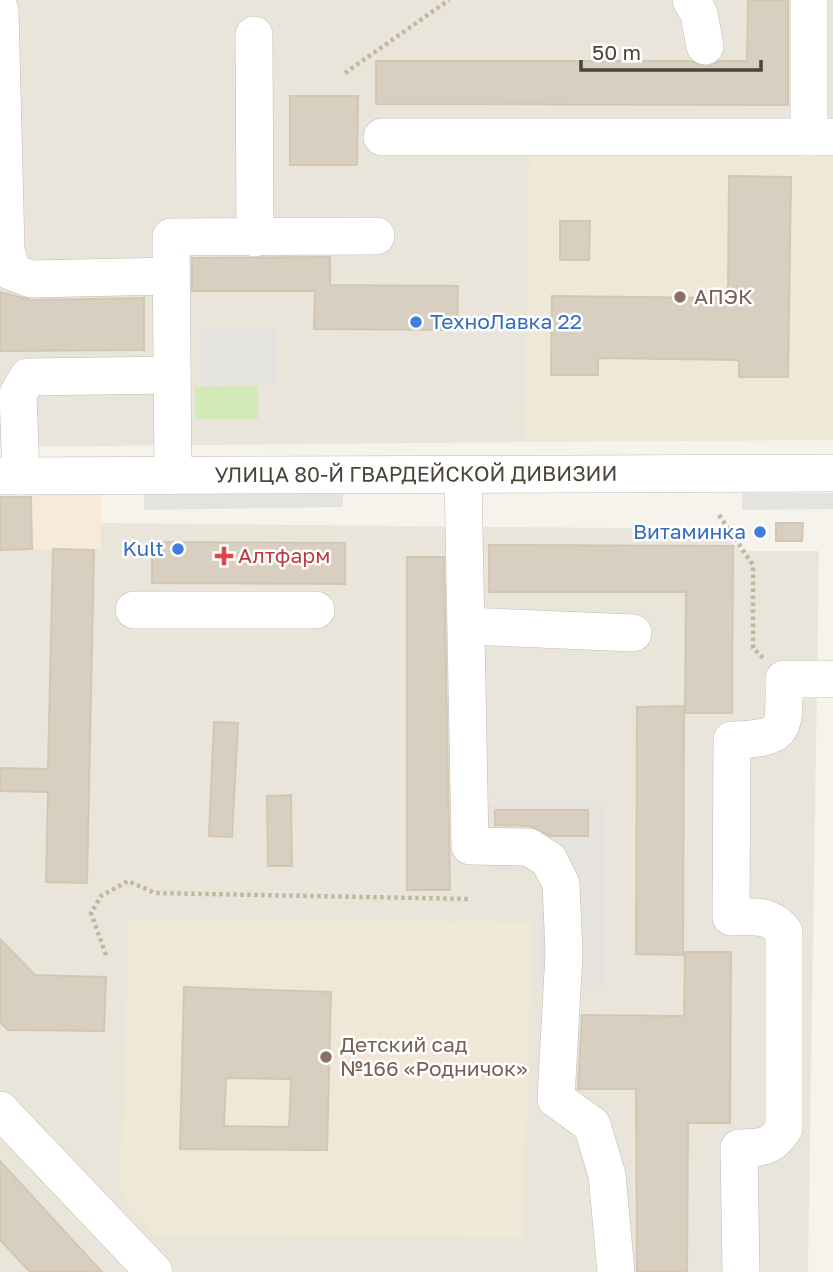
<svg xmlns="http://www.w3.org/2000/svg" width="833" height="1272" font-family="'Golos Text',sans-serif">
  <rect width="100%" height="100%" fill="#f6f3ec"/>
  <path fill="#eae5da" d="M0,0H833V154L531,151L524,442L0,447Z
    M101,523L718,529L741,551H819L808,1272H0V550H100Z"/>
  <path fill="#f7ead8" d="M0,491H101V550H0Z"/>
  <path fill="#e6e2dd" d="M489,803H605L604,989H540V872L489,871Z"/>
  <path fill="#efe8d6" d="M530,151L833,154V440L524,442Z
    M129,921L532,922L523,1238L154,1235L120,1193Z"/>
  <path fill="#d2eab5" d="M258,386V419H195V387Z"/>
  <path fill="#e5e3e0" d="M199,327H277V384L200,385Z
    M343,489V507L144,510V491Z
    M742,493H833V509L742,510Z"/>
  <path fill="#d8cfc1" stroke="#d3c7b4" stroke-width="2" fill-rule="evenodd" d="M748,0H788V105L376,104V61H691L708,67L719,61H747Z
    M290,96H358L357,165H290Z
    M729,176L791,177L788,377H739V360L598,358V375H551L552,296L728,298Z
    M560,221H590L589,260H560Z
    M330,257V285L458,286L457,330L314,329L315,291H192V258Z
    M0,292L31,300L144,298V350L0,351Z
    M0,497H31L32,549L0,550Z
    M776,523H803L802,541H776Z
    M152,542L345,543V584L152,583Z
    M489,545L733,546L732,713H685L686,592H489Z
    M53,549L94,550L87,883L46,882L48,792L0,791V768L48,769Z
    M407,557H444L450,890H407Z
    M684,706L683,955L636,954L637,707Z
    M214,722L238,723L232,837L209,836Z
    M291,795L292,866H268L267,796Z
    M495,810H588V836H550L530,826L495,825Z
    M0,939L35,975L106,977L104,1031L8,1030L0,1022Z
    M685,952H731L730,1123H688L687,1272H637L636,1089H578L582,1015L684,1016Z
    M184,987L331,992L327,1150L180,1149ZM226,1078L291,1079L289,1127L224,1126Z
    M0,1161L102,1272H30L0,1240Z"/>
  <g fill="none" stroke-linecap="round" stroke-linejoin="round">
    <defs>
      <g id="minor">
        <path d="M691,0L699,14L705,46"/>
        <path d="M0,10L6,250L12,272L31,279L171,276"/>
        <path d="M254,35L255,238"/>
        <path d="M382,137H833"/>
        <path d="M809,137V0"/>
        <path d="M463,474L470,846L529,847L549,860L561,884L564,953L556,1099L592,1125L607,1175L616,1272"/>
        <path id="s1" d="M0,476L833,473"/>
        <path d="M21,476L18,394L28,377L172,375"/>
        <path d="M173,476L171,237L376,236"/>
        <path d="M134,610H316"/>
        <path d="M467,626L633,633"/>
        <path d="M0,1110L154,1272"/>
        <path d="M741,1272L739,1148C761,1148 772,1148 784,1128V932C770,913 753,917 731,917L732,740C788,738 784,731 784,679H833"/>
      </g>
    </defs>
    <use href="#minor" stroke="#c2bbae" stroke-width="38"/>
    <path stroke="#c4b79f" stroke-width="4.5" stroke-dasharray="3.5 3.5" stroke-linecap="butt" d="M345,73L449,0
      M719,515L753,565V648L765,660
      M106,955L91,913L101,896L128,881L155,893L469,899"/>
    <use href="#minor" stroke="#fff" stroke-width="37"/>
  </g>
  <g fill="#8d6e63" stroke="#fff" stroke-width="2.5">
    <circle cx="680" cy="297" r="7"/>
    <circle cx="326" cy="1057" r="7"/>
  </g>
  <g fill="#3f7fe0" stroke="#fff" stroke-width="2.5">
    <circle cx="416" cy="322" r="7"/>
    <circle cx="760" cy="532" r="7"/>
    <circle cx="178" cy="549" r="7"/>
  </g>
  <path fill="#e0444e" stroke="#fff" stroke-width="2.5" d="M220.5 545.5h7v7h7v7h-7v7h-7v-7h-7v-7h7z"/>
  <g text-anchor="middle" stroke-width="5" stroke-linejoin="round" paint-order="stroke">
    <g font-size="21" fill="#785e54" stroke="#fff" text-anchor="start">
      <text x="694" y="304">АПЭК</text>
      <text x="340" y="1052">Детский сад<tspan x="340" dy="24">№166 «Родничок»</tspan></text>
    </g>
    <g font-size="21" fill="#366cbe" stroke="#fff" text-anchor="end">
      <text x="430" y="329" text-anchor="start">ТехноЛавка 22</text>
      <text x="746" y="539">Витаминка</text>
      <text x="164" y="556">Kult</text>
    </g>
    <g font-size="21" fill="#4b4439" stroke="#fff">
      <text dy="7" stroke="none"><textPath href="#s1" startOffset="416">УЛИЦА 80-Й ГВАРДЕЙСКОЙ ДИВИЗИИ</textPath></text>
    </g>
    <g font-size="21" fill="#be3a42" stroke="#fff" text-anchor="start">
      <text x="238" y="563">Алтфарм</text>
    </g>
  </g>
  <path d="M581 60v10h180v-10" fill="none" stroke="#4b4439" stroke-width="3.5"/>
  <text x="592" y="60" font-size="21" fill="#4b4439" stroke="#ffffff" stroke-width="5" paint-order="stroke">50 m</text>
</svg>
